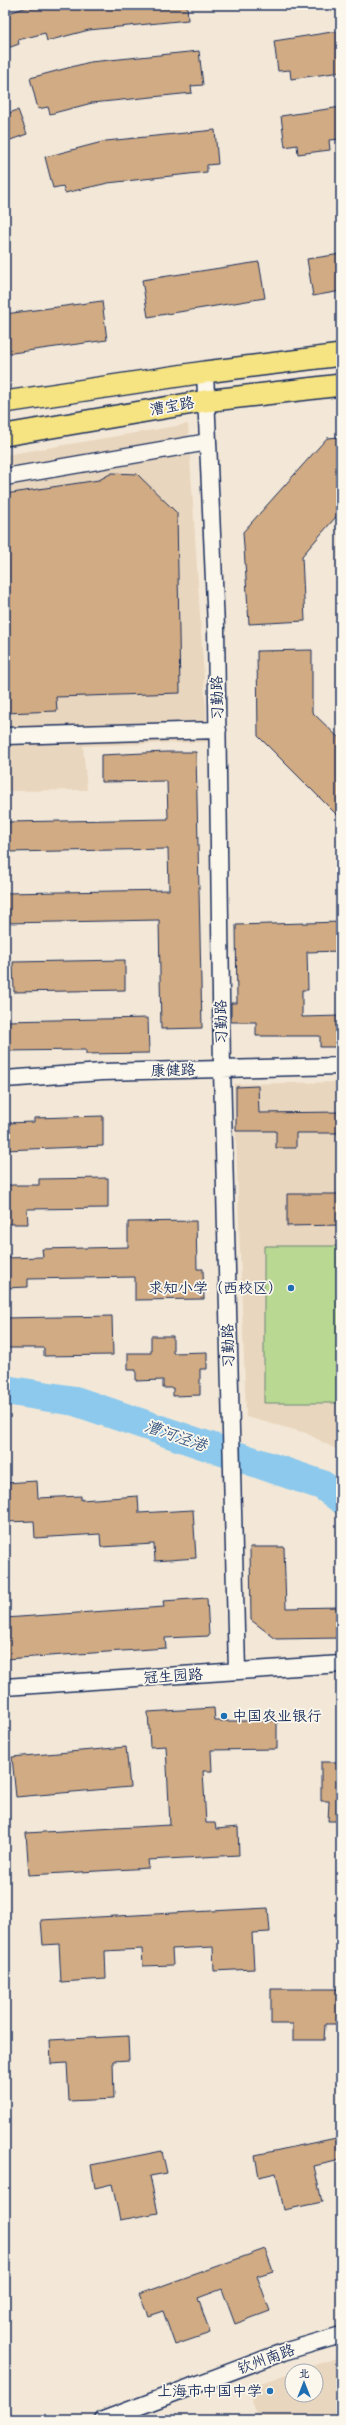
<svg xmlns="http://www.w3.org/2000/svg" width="346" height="2425" font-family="'Gochi Hand','LXGW WenKai TC',sans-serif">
  <rect width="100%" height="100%" fill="#f3e8d7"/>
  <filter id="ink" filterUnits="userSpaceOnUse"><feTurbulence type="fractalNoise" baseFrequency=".025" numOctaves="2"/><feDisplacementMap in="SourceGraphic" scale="8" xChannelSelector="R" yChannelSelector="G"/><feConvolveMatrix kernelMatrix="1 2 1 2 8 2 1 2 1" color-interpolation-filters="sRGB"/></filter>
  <g filter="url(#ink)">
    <path fill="#e9d6be" d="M188,424L208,742L83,746L87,790L5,791V455Z
      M341,1082V1452L306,1433L246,1417L234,1084Z
      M341,2357V2420H259L247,2388L292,2372V2395H316V2371H295Z"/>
    <path fill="#b9d992" stroke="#6a8478" d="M264,1246H341V1403H264Z"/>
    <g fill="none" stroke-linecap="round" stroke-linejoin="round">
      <path stroke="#8dc9ed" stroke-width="30" d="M5,1390L75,1401L322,1485L341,1499"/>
    </g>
    <path fill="#d1ab83" stroke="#1b2f5e" d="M33,5H187L188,20L89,30L47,41L45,33L18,40L19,44L5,49V9L7,8L9,13Z
      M332,32H341V72L291,79L290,70L278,71L274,41Z
      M199,51L203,85L191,86L192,93L92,103L50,114L48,107L38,109L30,78L90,62Z
      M341,107V139L329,140L330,150L298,154L297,145L285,147L281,116Z
      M18,110L27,134L5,142V114Z
      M215,130L218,164L207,165V172L108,183L65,193L63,186L53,188L45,157L106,141Z
      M341,254V291L313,296L307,259Z
      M259,262L265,298L148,317L142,280Z
      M102,301L107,340L5,354V314Z
      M341,437V511L302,556L305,621L249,624L243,532L327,438Z
      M112,473L137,474L177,513L180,693L56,697L57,711L5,713V494L99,480Z
      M312,650V712L341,740V819L258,736L257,651Z
      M166,752H196L202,1028L161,1029L159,920L5,923V893L169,890L168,849L8,852V822L168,819L167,781L101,782V755Z
      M341,922V951L307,952L308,990H302V1017L341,1016V1047H320V1036H256V1022H231V1003H237L236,925Z
      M125,960V990L14,992L13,962Z
      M148,1018L149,1053L86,1054V1050L5,1051V1021Z
      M258,1086L259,1113L341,1112V1133H296V1148H276V1131H236V1087Z
      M103,1116V1146L5,1150V1123L34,1122V1118Z
      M108,1178V1208L27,1209L28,1224H5V1185H39V1179Z
      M287,1194H341V1225L287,1226Z
      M196,1221L197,1269H203L204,1299L135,1300V1277L28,1279V1287L5,1288V1258L43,1257L42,1249L128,1247V1222Z
      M112,1316L113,1355L44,1356V1348H5V1318Z
      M151,1336H173V1353L207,1352V1369H200V1395L173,1396V1388H163V1380L136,1381V1370H128V1353H151Z
      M37,1481L38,1498L81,1496V1500L138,1496L139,1513L193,1510L196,1558L155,1561L154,1544L101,1547L100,1534L35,1538L34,1521L5,1522V1483Z
      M250,1547H284L286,1608L341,1607V1638L276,1639L251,1620Z
      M207,1598L209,1636L165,1638L166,1648L5,1659V1618L164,1607L163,1601Z
      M214,1708L215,1721H277V1749L211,1750L212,1771H203L206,1823H215L216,1829L238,1827L239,1855L148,1860L149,1868L29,1875L26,1833L170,1825L166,1746L150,1747L148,1712Z
      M126,1747L130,1787L16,1797L12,1757Z
      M321,1762H341V1821H328L329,1801H321Z
      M268,1908L270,1932L252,1933L254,1969L214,1971L213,1947L172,1949L173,1965L143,1966L142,1949L105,1951L106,1979L61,1982L59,1944L43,1945L41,1920Z
      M271,1989H341V2024H325L324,2040H293V2024H271Z
      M128,2036L129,2060L113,2061L114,2099L69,2101L67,2063L51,2064L50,2040Z
      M341,2137V2160L314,2166L322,2202L284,2210L276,2173L259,2177L255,2155Z
      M162,2151L167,2173L150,2176L158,2213L120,2220L112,2184L95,2188L91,2165Z
      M265,2249L273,2271L257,2276L270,2311L235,2324L222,2289L198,2298L210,2333L175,2345L163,2311L148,2316L139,2294Z"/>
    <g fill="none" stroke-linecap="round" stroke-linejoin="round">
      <defs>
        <path id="minor" d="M205,372L216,627L222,1069L237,1671
          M5,477L208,442
          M5,736L218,730
          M5,1079L102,1072L341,1066
          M5,1687L341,1664
          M103,2420L283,2352L341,2335"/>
        <path id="major" d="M5,402L205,372L341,355
          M5,435L205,401L341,385"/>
      </defs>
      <use href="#minor" stroke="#1b2f5e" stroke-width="19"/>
      <use href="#major" stroke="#1b2f5e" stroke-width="24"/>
      <use href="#minor" stroke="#fbf7ec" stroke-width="16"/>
      <use href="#major" stroke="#f6e381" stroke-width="21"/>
    </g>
  </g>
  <g fill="#1f6fb2" stroke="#fbf7ec" stroke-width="1.5">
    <circle cx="291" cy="1288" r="4"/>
    <circle cx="224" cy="1716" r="4"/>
    <circle cx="270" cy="2391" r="4"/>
  </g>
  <g text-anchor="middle" stroke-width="3.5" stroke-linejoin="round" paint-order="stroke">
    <g font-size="15" fill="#1b2f5e" stroke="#fbf7ec">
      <text transform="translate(172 406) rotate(-10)" y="5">漕宝路</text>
      <text transform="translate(217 698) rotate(-91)" y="5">习勤路</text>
      <text transform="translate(221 1022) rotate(-91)" y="5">习勤路</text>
      <text transform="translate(173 1070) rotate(-2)" y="5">康健路</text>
      <text transform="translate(228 1346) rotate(-91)" y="5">习勤路</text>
      <text transform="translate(173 1676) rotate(-4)" y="5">冠生园路</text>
      <text transform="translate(266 2359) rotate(-20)" y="5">钦州南路</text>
    </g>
    <g font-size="15" fill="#1b2f5e" stroke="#fbf7ec" text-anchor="end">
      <text x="283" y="1293">求知小学（西校区）</text>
      <text x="232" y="1721" text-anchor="start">中国农业银行</text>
      <text x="262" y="2396">上海市中国中学</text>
    </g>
    <g font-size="16" font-style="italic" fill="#385682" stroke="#fbf7ec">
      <text transform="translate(176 1435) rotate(19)" y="6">漕河泾港</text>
    </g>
  </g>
  <rect width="346" height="2425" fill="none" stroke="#fbf7ec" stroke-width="20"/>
  <rect x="10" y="10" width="326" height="2405" fill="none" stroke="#1b2f5e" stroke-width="1.5" filter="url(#ink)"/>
  <g transform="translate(304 2383)"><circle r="19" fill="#fbf7ec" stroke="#a1a7b3"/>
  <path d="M0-3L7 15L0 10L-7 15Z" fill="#1f6fb2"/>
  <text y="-6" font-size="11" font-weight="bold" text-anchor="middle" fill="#1b2f5e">北</text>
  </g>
</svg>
